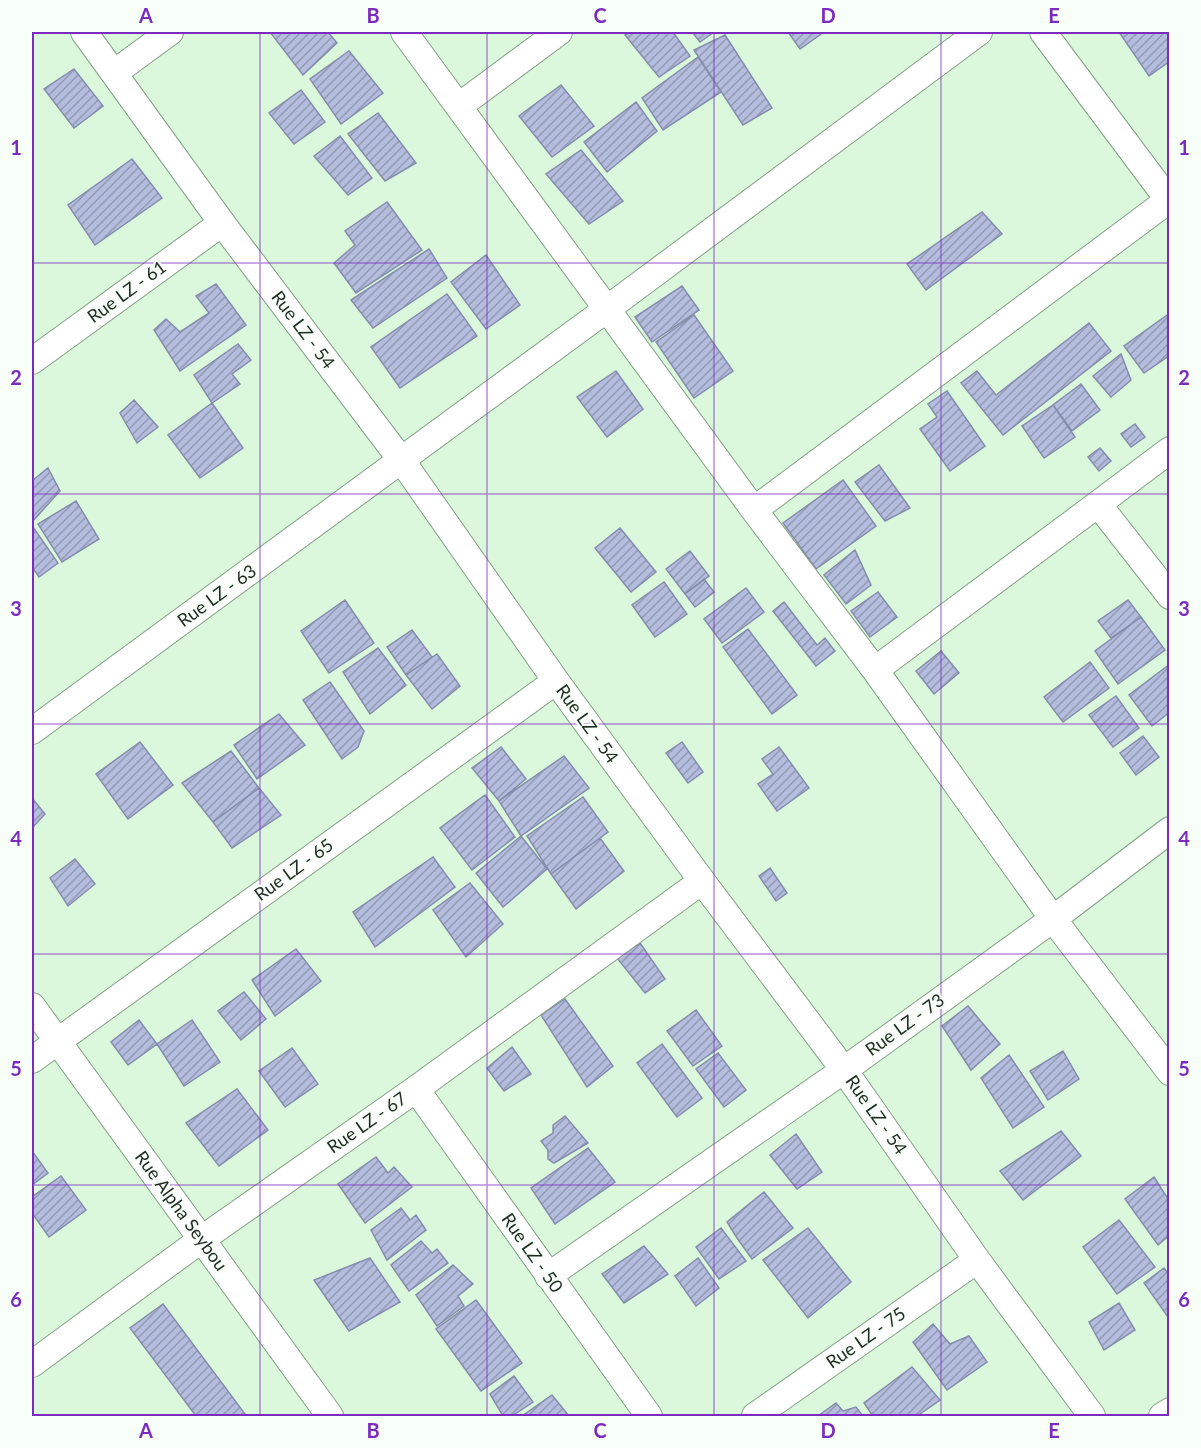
<svg xmlns="http://www.w3.org/2000/svg" width="1201" height="1448" font-family="Lato,sans-serif">
  <defs>
    <pattern id="building-hatch" width="6" height="6" patternUnits="userSpaceOnUse" patternTransform="scale(1.5)"><rect width="6" height="6" fill="#b4bdde"/><path d="M-1 1l2-2M0 6l6-6M5 7l2-2" fill="none" stroke="#929ab4"/></pattern>
  </defs>
  <rect width="100%" height="100%" fill="#dbf8dc"/>
  <path fill="url(#building-hatch)" stroke="#858dac" stroke-width="1.5" d="M270,32H328L337,43L303,75Z
    M631,32H673L690,56L659,77L625,35Z
    M692,32H714L700,42Z
    M788,32H824L800,49Z
    M1119,32H1170V61L1149,76Z
    M725,35L772,108L743,125L694,50Z
    M349,51L383,93L341,124L310,79Z
    M698,57L721,92L663,130L642,98Z
    M74,69L103,106L74,128L44,89Z
    M561,85L594,126L552,157L519,116Z
    M301,90L325,122L294,144L269,113Z
    M636,102L657,131L607,172L584,142Z
    M378,113L416,163L385,181L348,134Z
    M340,136L372,178L348,195L314,156Z
    M581,150L623,201L589,224L546,174Z
    M132,159L162,198L95,245L68,205Z
    M387,202L422,250L356,293L334,263L355,245L345,231Z
    M982,212L1002,234L926,290L907,264Z
    M429,249L447,278L373,328L351,300Z
    M486,255L520,305L486,329L451,282Z
    M216,284L246,325L180,371L154,330L166,319L180,332L209,313L196,296Z
    M682,286L699,310L652,342L635,317Z
    M447,294L477,336L400,388L371,347Z
    M1170,313V355L1144,373L1124,346Z
    M694,315L733,371L694,398L656,342Z
    M1089,323L1111,351L1003,435L961,383L977,371L996,395Z
    M238,344L251,360L232,374L240,384L212,403L194,375Z
    M1121,354L1131,380L1111,397L1093,376Z
    M616,371L643,409L607,437L577,397Z
    M1081,384L1100,410L1072,431L1053,405Z
    M947,391L985,446L950,471L920,429L937,417L928,404Z
    M134,400L158,427L137,443L120,413Z
    M212,403L243,448L200,478L168,435Z
    M1053,405L1075,437L1044,458L1022,426Z
    M1135,424L1145,437L1131,447L1121,434Z
    M1100,448L1111,461L1099,471L1088,457Z
    M879,465L910,508L885,521L855,482Z
    M48,468L60,491L32,522V481Z
    M843,480L876,526L816,569L783,523Z
    M76,501L99,539L62,562L38,524Z
    M33,527L58,563L39,577L32,567V529Z
    M620,528L656,572L631,592L595,548Z
    M855,550L871,585L846,604L824,575Z
    M690,551L709,576L685,594L666,569Z
    M704,579L714,592L695,607L685,594Z
    M664,582L687,614L655,637L632,605Z
    M746,588L764,612L722,643L704,619Z
    M878,592L897,617L870,637L851,611Z
    M345,600L374,643L329,673L301,631Z
    M1128,600L1141,617L1111,638L1098,621Z
    M784,602L817,645L825,638L835,651L816,666L773,611Z
    M1141,617L1165,650L1118,684L1095,651Z
    M748,629L797,695L772,714L723,647Z
    M412,630L432,657L406,675L387,647Z
    M378,648L406,685L370,714L343,672Z
    M941,651L959,673L934,694L916,671Z
    M437,654L460,686L432,709L406,675Z
    M1090,662L1109,688L1063,722L1044,697Z
    M1170,664V712L1152,726L1129,695Z
    M330,682L364,731L358,747L342,759L303,700Z
    M1116,696L1139,728L1113,747L1089,715Z
    M279,714L305,745L257,779L234,745Z
    M1143,736L1159,757L1136,775L1120,753Z
    M140,742L173,785L128,819L96,774Z
    M682,742L703,772L688,783L666,753Z
    M501,747L526,779L499,801L472,768Z
    M779,747L809,788L777,811L758,784L773,774L762,759Z
    M231,751L259,788L213,822L182,783Z
    M564,756L589,788L521,836L499,801Z
    M259,788L281,815L232,848L213,822Z
    M485,795L515,837L472,870L440,828Z
    M583,797L608,832L551,874L527,836Z
    M32,798L45,814L32,828Z
    M521,836L547,869L503,907L476,873Z
    M600,838L624,871L576,909L551,874Z
    M433,857L455,887L375,947L353,912Z
    M75,859L95,884L68,906L50,878Z
    M770,868L787,893L776,901L759,876Z
    M470,883L503,924L466,957L433,910Z
    M640,943L665,979L645,993L617,958Z
    M296,949L321,981L275,1016L252,980Z
    M244,992L266,1019L241,1040L218,1011Z
    M565,999L613,1066L587,1087L541,1015Z
    M968,1006L1000,1044L971,1070L942,1026Z
    M696,1010L722,1046L693,1066L667,1031Z
    M139,1020L157,1044L128,1065L111,1042Z
    M192,1020L220,1062L184,1086L157,1044Z
    M662,1044L702,1098L677,1117L637,1063Z
    M512,1047L531,1074L504,1091L487,1068Z
    M292,1048L318,1084L285,1107L259,1071Z
    M1063,1051L1079,1079L1048,1100L1030,1071Z
    M718,1053L746,1090L724,1107L696,1069Z
    M1009,1055L1044,1107L1013,1128L981,1078Z
    M237,1089L268,1130L219,1166L186,1123Z
    M565,1116L588,1143L554,1163L548,1159V1150L541,1141L553,1133V1125Z
    M1061,1131L1081,1156L1023,1200L1000,1171Z
    M796,1134L822,1172L797,1189L770,1155Z
    M588,1148L615,1182L555,1224L531,1188Z
    M32,1151L48,1173L32,1185Z
    M376,1157L388,1173L394,1167L412,1187L365,1223L338,1184Z
    M61,1176L86,1210L49,1237L32,1213V1197Z
    M1154,1177L1170,1202V1235L1158,1245L1125,1199Z
    M764,1192L793,1228L752,1259L737,1238L727,1222Z
    M401,1208L410,1220L416,1215L426,1230L387,1260L371,1230Z
    M1119,1220L1155,1267L1117,1294L1083,1247Z
    M721,1228L746,1261L719,1279L696,1247Z
    M808,1228L851,1282L808,1318L763,1260Z
    M421,1241L432,1253L437,1249L448,1263L409,1291L391,1265Z
    M644,1246L668,1274L624,1303L602,1274Z
    M370,1258L400,1302L349,1331L314,1280Z
    M698,1258L719,1288L696,1306L675,1276Z
    M453,1265L473,1284L458,1296L464,1306L437,1326L416,1295Z
    M1164,1268L1170,1276V1320L1144,1283Z
    M476,1300L522,1363L481,1391L436,1329Z
    M1119,1303L1135,1330L1104,1350L1089,1322Z
    M163,1304L245,1414L242,1416H196L130,1328Z
    M933,1324L950,1344L969,1336L987,1362L947,1390L913,1342Z
    M912,1367L940,1400L917,1416H873L864,1403Z
    M514,1376L533,1402L512,1416H503L490,1394Z
    M552,1395L569,1416H522Z
    M836,1403L843,1411L856,1407L863,1416H818Z"/>
  <g fill="none" stroke-linecap="round" stroke-linejoin="round">
    <defs>
      <path id="street" d="M84,32L222,223L402,461L556,681L702,881L844,1070L977,1260L1092,1416
        M404,32L754,510L875,670L1053,919L1170,1072
        M1043,32L1170,202
        M114,73L170,32
        M459,106L559,32
        M32,361L222,223
        M1098,504L1170,596
        M754,510L1170,199
        M875,670L1098,504L1170,450
        M32,731L607,309L979,32
        M32,1006L330,1416
        M32,1060L556,681
        M416,1089L649,1416
        M548,1276L844,1070L1053,919L1170,830
        M32,1364L202,1239L416,1089L702,881
        M755,1416L977,1260
        M1162,1416L1170,1411"/>
    </defs>
    <use href="#street" stroke="#85a087" stroke-width="28"/>
    <use href="#street" stroke="#fff" stroke-width="26"/>
  </g>
  <path fill="none" stroke="#7b2cbf" stroke-width="1.5" stroke-opacity="0.55" d="M260,32V1416M487,32V1416M714,32V1416M941,32V1416M32,263H1170M32,494H1170M32,724H1170M32,954H1170M32,1185H1170"/>
  <g text-anchor="middle" stroke-width="4.5" stroke-linejoin="round" paint-order="stroke">
    <g font-size="18" fill="#1f2a20" stroke="#f8fef8">
      <text transform="translate(127 292) rotate(-36)" y="6">Rue LZ - 61</text>
      <text transform="translate(303 330) rotate(53)" y="6">Rue LZ - 54</text>
      <text transform="translate(217 596) rotate(-36)" y="6">Rue LZ - 63</text>
      <text transform="translate(587 724) rotate(54)" y="6">Rue LZ - 54</text>
      <text transform="translate(294 870) rotate(-36)" y="6">Rue LZ - 65</text>
      <text transform="translate(905 1025) rotate(-36)" y="6">Rue LZ - 73</text>
      <text transform="translate(876 1115) rotate(55)" y="6">Rue LZ - 54</text>
      <text transform="translate(367 1123) rotate(-35)" y="6">Rue LZ - 67</text>
      <text transform="translate(181 1211) rotate(54)" y="6">Rue Alpha Seybou</text>
      <text transform="translate(532 1253) rotate(55)" y="6">Rue LZ - 50</text>
      <text transform="translate(866 1338) rotate(-35)" y="6">Rue LZ - 75</text>
    </g>
  </g>
  <rect width="1201" height="1448" fill="none" stroke="#f8fef8" stroke-width="66"/>
  <rect x="33" y="33" width="1135" height="1382" fill="none" stroke="#7b2cbf" stroke-width="2"/>
  <g font-size="20" text-anchor="middle" font-weight="bold" fill="#7b2cbf">
    <text x="146" y="23">A</text>
    <text x="373" y="23">B</text>
    <text x="600" y="23">C</text>
    <text x="828" y="23">D</text>
    <text x="1054" y="23">E</text>
    <text x="16" y="155">1</text>
    <text x="1184" y="155">1</text>
    <text x="16" y="385">2</text>
    <text x="1184" y="385">2</text>
    <text x="16" y="616">3</text>
    <text x="1184" y="616">3</text>
    <text x="16" y="846">4</text>
    <text x="1184" y="846">4</text>
    <text x="16" y="1076">5</text>
    <text x="1184" y="1076">5</text>
    <text x="16" y="1307">6</text>
    <text x="1184" y="1307">6</text>
    <text x="146" y="1438">A</text>
    <text x="373" y="1438">B</text>
    <text x="600" y="1438">C</text>
    <text x="828" y="1438">D</text>
    <text x="1054" y="1438">E</text>
  </g>
</svg>
